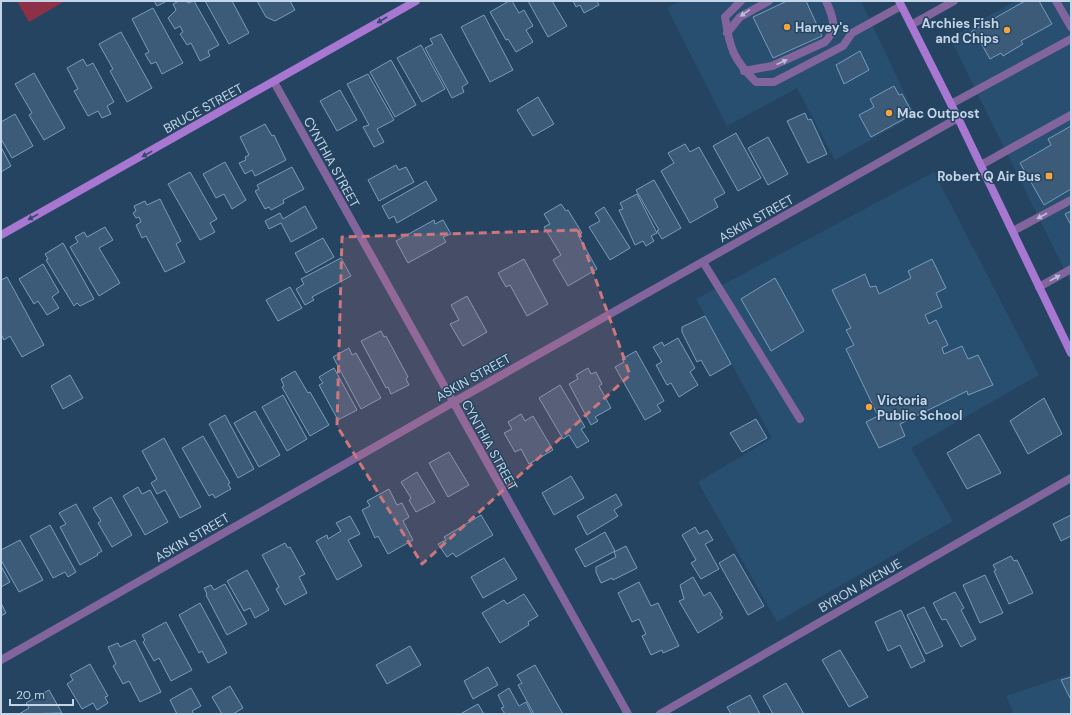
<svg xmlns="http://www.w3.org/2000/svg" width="1072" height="715" font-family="'DM Sans',sans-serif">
  <rect width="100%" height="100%" fill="#244461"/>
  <path fill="#284e70" d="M680,1H861L915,115L835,160L797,88L727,126L667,8Z
    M1015,1H1071V283L950,38Z
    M934,172L1039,375L911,448L953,521L777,622L698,482L772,438L696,299Z
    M1071,674V714H1014L1006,696Z"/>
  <path fill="#8f3049" d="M17,1H65L29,22Z"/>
  <path fill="#3b5b79" stroke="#799cbd" d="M154,1H167L157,6Z
    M179,1H186L188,3L194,1L219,45L208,51L210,56L200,61L191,43L187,45L180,34L183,32L180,26L175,29L168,18L176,10L173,4Z
    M205,1H232L249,33L229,44Z
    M257,1H290L295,10L275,21L266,17Z
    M509,1H512L519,13L524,10L533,26L526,30L533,42L516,52L508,39L506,40L490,12Z
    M528,1H552L567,26L548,37Z
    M573,1H597L599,5L584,13L580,5L576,7Z
    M787,1H806L822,36L773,58L753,17Z
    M1025,1H1039L1052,24L1021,41L1023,44L1003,56L1001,53L990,59L978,38L972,39L970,35L972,31Z
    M153,8L183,63L162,74L156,62L151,64L145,54L149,52L132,19Z
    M484,15L513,70L490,82L461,27Z
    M121,32L152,88L127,102L110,71L113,69L99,44Z
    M441,34L468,83L462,87L464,92L452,98L425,48L433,44L430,39Z
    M421,45L445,89L422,102L397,58Z
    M860,51L869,70L844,84L836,65Z
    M83,59L87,66L93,63L114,102L107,106L111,114L102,118L98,111L88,116L74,91L78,89L67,68Z
    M391,60L416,105L395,117L370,72Z
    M34,73L65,128L44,140L29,115L32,113L15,84Z
    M368,74L394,120L377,129L384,142L374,147L363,127L369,125L347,84Z
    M894,86L899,95L902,94L913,114L871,137L859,115L874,107L870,99Z
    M340,90L357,120L337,131L320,101Z
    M538,97L554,124L533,136L517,110Z
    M805,113L808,120L811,119L827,154L808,163L787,121Z
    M15,114L33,146L12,158L1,139V122Z
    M265,124L272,136L274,135L286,160L255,176L252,170L245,174L239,163L246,160L245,157L249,155L240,137Z
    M1071,126V189L1044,205L1020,163L1051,145L1048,139Z
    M736,133L761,178L738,191L713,146Z
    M768,137L788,174L768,185L748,148Z
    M685,144L690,152L699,147L725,193L714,199L718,207L690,223L661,171L674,163L668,153Z
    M1,147L11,166L1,172Z
    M225,162L246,200L232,209L224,194L216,198L203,174Z
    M396,165L399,170L406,167L414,182L379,201L368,180Z
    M292,167L304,189L283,200L284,203L271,210L269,207L265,209L255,191L259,189L257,185Z
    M190,172L217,219L210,223L215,232L200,240L168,184Z
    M654,180L681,228L662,239L657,231L659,230L636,190Z
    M426,181L437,200L397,223L394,216L389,219L382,206Z
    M637,194L657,233L651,236L654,241L646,246L643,241L635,245L619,210L623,209L620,203Z
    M160,199L181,241L176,244L185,262L165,272L146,236L142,238L136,225L141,222L139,217L136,218L133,213L136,211L134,206L145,201L147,205Z
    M561,204L566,211L568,210L582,233L578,235L597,269L568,286L553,260L561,255L544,227L550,224L544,214Z
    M305,206L317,228L291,242L281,223L269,229L265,221L280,213L283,219Z
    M604,207L630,248L610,260L589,227L600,221L595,213Z
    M1071,211V225L1065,214Z
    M434,220L435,224L443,220L451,234L443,237L446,242L408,263L396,241Z
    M105,227L113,240L99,248L120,283L99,296L70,247L78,242L75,237L84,232L87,237Z
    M323,238L334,257L306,273L295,253Z
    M63,243L94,299L80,306L77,303L74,306L46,260L48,259L45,254Z
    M341,258L351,276L312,297L314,300L305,305L296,289L304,284L301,279Z
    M524,259L548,304L527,316L510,285L506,287L498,273Z
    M932,259L946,288L936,293L942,307L925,315L929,324L936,320L948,345L942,348L944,354L962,346L968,359L978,355L993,385L968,395L967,391L900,424L905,436L879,448L866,422L878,416L846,349L854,345L846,330L851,328L832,290L865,274L870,287L876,286L879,294L911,278L908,271Z
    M43,264L59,292L52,297L59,308L47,315L38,301L34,304L19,279Z
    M7,277L44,345L22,357L10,336L4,340L1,334V280Z
    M775,278L804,331L771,351L741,299Z
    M290,287L302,308L278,321L266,300Z
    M467,296L487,332L463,346L450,324L459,320L451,305Z
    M705,316L731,364L710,376L701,360L697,362L682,332V327Z
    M381,331L384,337L386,336L408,377L406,379L409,385L391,394L388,387L386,388L361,341Z
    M678,338L695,368L690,372L698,385L679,397L671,383L667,385L656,365L662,362L653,347L662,342L664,346Z
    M349,348L352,355L356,353L381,398L361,409L333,357Z
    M636,351L664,401L657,405L661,411L645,420L615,367L624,362L622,359Z
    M334,368L357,410L338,420L319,385L323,383L319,377Z
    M588,368L591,374L596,372L602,384L599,386L611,408L595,417L598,421L591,425L569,384L578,379L576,375Z
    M295,371L308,393L310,392L329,425L310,436L282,387L284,386L281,379Z
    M70,375L83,398L63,409L51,386Z
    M560,385L585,427L581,429L589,441L577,448L569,435L563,439L539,398Z
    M283,395L307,439L287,451L262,407Z
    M1044,398L1062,434L1028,454L1010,421Z
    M255,411L280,455L259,467L234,423Z
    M521,414L525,421L533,416L553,450L529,464L521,449L515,452L504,433L512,429L508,422Z
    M225,415L254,469L238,478L209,424Z
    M756,419L767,438L742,452L730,433Z
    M979,434L1001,473L967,489L947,453Z
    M203,436L230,483L228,484L231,489L215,498L213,494L209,496L182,448Z
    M164,438L201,507L180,518L165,490L157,494L151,483L157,479L142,451Z
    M449,452L469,485L448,497L429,463Z
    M417,472L435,502L416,512L409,500L411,498L401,482Z
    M571,476L584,498L554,515L542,493Z
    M138,487L142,494L150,490L168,522L145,535L123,496Z
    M389,489L397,505L402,503L409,517L403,521L413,540L388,554L378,536L375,538L362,510L370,506L367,501Z
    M616,494L622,505L614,510L618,516L587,535L577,516Z
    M111,497L132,535L112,547L98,523L101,521L93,508Z
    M76,504L102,551L97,554L98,555L80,565L60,527L66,524L59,513Z
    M481,515L493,535L456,557L453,553L447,557L438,544L446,540L444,537Z
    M1071,515V536L1061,541L1053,524Z
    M350,516L360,534L348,540L362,566L337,580L316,541L327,535L328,539L341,531L336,523Z
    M50,525L76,572L68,577L65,572L53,578L30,536Z
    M695,527L699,534L707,530L713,540L705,544L719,569L701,579L691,563L696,560L682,535Z
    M605,532L615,551L585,567L575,549Z
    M20,540L43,580L19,592L1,560V550Z
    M285,543L288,548L290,547L305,574L299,577L307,593L285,605L276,589L279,587L262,555Z
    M626,546L637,568L613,580L612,578L601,583L596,572V567L616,557L614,552Z
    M734,554L764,606L748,615L719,563Z
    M1011,556L1014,561L1017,560L1033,593L1009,604L994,571L996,570L993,565Z
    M504,558L517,579L483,598L471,577Z
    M1,566L10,582L1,587Z
    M247,570L269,610L255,618L250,608L244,611L227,581Z
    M985,575L1003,613L980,623L963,585Z
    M693,577L704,596L710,592L722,612L720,614L723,618L698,633L679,601L684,599L680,585Z
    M639,582L651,606L658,603L679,646L663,653L662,650L651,655L642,636L646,634L639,619L632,622L618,593Z
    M225,584L247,624L227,635L206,595L207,594L204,588L211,585L214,590Z
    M955,592L964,608L961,610L976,639L961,647L946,619L942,620L933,603Z
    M524,594L538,616L528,622L529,625L500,643L482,613L504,600L507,604Z
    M1,603L6,613L1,616Z
    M200,603L227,653L208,663L202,651L199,653L179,615Z
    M924,607L943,646L926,654L907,615Z
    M901,610L925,661L911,668L900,645L888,651L875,622Z
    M166,622L192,670L171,681L159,658L154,661L143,642L145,640L142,635Z
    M135,640L161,692L140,702L129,681L123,684L113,666L116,664L108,647L118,643L120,647Z
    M410,646L421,665L387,684L376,665Z
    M840,650L868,697L849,707L822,660Z
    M90,664L108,696L105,697L108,703L97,710L93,703L82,709L67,684L73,680L70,675Z
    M535,665L563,714H534L518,685L522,683L517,675Z
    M488,667L498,685L473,699L464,681Z
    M1071,677V700L1061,680Z
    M786,683L804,714H773L763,696Z
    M230,686L243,708L233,714H222L212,697Z
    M191,688L201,706L192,711L194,714H177L170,700Z
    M509,688L519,706L526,702L532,714H505L501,708L504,707L498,695Z
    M49,690L62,713L19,714L29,708L26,703Z
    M750,695L760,714H731L727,707Z
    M478,704L484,714H463L462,713Z"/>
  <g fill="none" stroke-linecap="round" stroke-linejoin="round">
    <path stroke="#83659e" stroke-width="8" d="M741,1L725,17C730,49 733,59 756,82H774L843,46L852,33L901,6
      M1056,1L1071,27
      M727,33L740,17L769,1
      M744,71L772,66L825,42C838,29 833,16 826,1
      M951,104L1071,39
      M981,165L1071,115
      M1013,231L1071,200
      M703,262L800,419
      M1039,287L1071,269"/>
    <path stroke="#83659e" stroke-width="8" d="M911,25L954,1
      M274,82L628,714
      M1,660L452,403L958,118
      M660,714L1071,478"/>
    <path stroke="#a877d2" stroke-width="8" d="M899,1L958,118L1071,353
      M1,235L416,1"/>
  </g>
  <defs><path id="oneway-solid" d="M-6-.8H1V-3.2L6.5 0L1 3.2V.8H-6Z"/></defs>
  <g fill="#b6bfd8">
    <use href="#oneway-solid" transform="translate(745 13) rotate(146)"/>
    <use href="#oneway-solid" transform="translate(782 62) rotate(-24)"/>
    <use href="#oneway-solid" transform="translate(1042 216) rotate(152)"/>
    <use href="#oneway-solid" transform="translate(1055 278) rotate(-29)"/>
  </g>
  <g fill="#31496c">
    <use href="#oneway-solid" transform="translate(382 20) rotate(150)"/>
    <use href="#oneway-solid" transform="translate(147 154) rotate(151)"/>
    <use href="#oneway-solid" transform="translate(33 217) rotate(151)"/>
  </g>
  <path fill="#cd767e" fill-opacity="0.2" stroke="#cd767e" stroke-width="3" stroke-dasharray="8 5" stroke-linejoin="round" d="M578,230L630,375L422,564L337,426L342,237Z"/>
  <g fill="#f3a443" stroke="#244461" stroke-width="1.5">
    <circle cx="787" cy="27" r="4"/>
    <circle cx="1007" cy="30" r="4"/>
    <circle cx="889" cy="113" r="4"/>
    <rect x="1045" y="172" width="8" height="8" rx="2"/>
    <circle cx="869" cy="407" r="4"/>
  </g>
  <g text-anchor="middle" stroke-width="3" stroke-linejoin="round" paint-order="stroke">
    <g font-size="13" font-weight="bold" fill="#c3d5e6" stroke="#244461" text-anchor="start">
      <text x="999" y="28" text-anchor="end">Archies Fish<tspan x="999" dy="15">and Chips</tspan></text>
      <text x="795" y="32">Harvey's</text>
      <text x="897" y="118">Mac Outpost</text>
      <text x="1041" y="181" text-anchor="end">Robert Q Air Bus</text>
      <text x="877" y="405">Victoria<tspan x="877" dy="15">Public School</tspan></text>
    </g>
    <g font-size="13" fill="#c3d5e6" stroke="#244461">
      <text transform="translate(203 108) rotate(-29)" y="5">BRUCE STREET</text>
      <text transform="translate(332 162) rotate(61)" y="5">CYNTHIA STREET</text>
      <text transform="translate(756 218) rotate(-29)" y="5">ASKIN STREET</text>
      <text transform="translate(473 377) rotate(-29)" y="5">ASKIN STREET</text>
      <text transform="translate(490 445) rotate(61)" y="5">CYNTHIA STREET</text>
      <text transform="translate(192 537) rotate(-30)" y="5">ASKIN STREET</text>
      <text transform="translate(860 585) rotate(-30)" y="5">BYRON AVENUE</text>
    </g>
  </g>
  <rect width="1072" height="715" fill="none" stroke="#c3d5e6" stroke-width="4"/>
  <path d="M10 699v6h63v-6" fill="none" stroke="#c3d5e6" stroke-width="2"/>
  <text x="16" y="699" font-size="12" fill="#c3d5e6" stroke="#244461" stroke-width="3" paint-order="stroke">20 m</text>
</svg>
